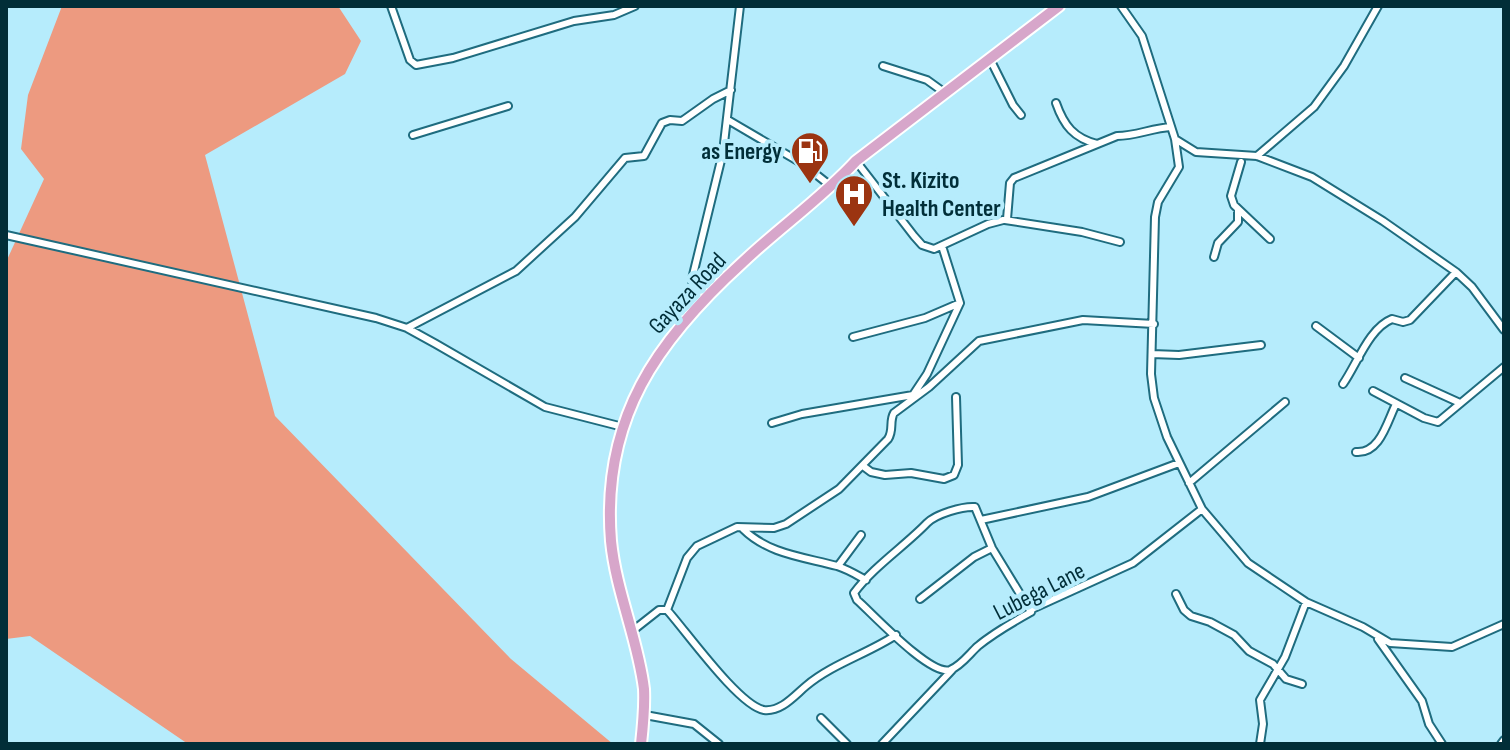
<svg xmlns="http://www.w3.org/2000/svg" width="1510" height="750" font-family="'Sofia Sans Condensed',sans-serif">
  <rect width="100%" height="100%" fill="#b6ecfc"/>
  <path fill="#ed9a80" d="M62,6H338L361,41L345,74L205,155L275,416L511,659L613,744H188L30,636L6,639V262L44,179L21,149L28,95Z"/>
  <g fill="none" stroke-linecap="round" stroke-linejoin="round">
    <defs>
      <path id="minor" d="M391,6L410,60L416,65L453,58L574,21L614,15L635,6
        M1121,6L1142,36L1175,139L1179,167L1158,202L1155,217L1151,374L1154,398L1167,437L1202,509L1248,563L1306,602L1363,627L1390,643L1452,647L1504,624
        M991,61L1013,105L1021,115
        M883,66L927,80L945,93
        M1056,103C1064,126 1074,138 1097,144
        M728,120L803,164L832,187
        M413,135L508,106
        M1175,139L1196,152L1257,156L1312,177L1383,221L1456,272L1472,287L1504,330
        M1257,156L1314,107L1344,66L1378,6
        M856,161L914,236L922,245L934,249L988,224L1007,219L1010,183L1014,178L1117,136C1136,136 1152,128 1171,127
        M1241,162L1231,196L1234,205L1270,239
        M1005,220L1082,232L1120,242
        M6,235L376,318L407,328L436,344L545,407L623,427
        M1214,257L1218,243L1238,222V210
        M695,310L692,279L723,152L740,6
        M1316,326L1359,358
        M407,328L516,271L575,217L625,158L644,156L662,123L670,120L682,121L713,99L731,90
        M853,337L925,318L960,303
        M1152,354L1179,355L1261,345
        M1405,378L1460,403
        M1343,384C1357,364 1369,328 1392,319L1403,322L1410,320L1456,272
        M1373,391L1424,418L1438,422L1504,367
        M911,398L927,374L960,303L942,246
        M772,423L802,414L913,395
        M1356,452C1380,454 1387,422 1396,404
        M863,466L871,472L885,475L911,473L944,479L954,475L958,465L956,397
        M1189,483L1285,402
        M981,520L1088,497L1179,463
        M743,529C768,554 804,557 837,566C847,569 857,575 866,580
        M838,566L861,535
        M1176,594L1184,610L1191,616L1210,622L1234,635L1249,651L1273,664L1286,679L1302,684
        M920,599L974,557L992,548
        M667,610C686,631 739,706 764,710C781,712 794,696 806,686C832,664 867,654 896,635
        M1031,612L992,548L975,507C963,506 936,514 927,523C905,546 874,566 854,593L857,600C873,614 930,676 950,670C961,666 970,653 978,646C995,632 1013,622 1031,612L1032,609L1133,563L1202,509
        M631,632L659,610H667L687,558L697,546L737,527L774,528L786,524L839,489L888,439C894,430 889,421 894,413L929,387L979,341L1083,320L1154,324
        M1378,639L1422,701L1429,724L1442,744
        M645,715L694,724L719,744
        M821,718L847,744
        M882,744L952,670
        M1260,744L1263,724L1260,700L1285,657L1306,602
        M1501,744L1504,740"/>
      <path id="primary" d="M641,744C643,726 645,708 644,689C638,639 616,592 611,541C601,419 657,340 743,262C780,227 822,198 856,161L1059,6"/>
    </defs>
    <use href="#minor" stroke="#1f6c7f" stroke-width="10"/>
    <use href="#primary" stroke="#fff" stroke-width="14"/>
    <use href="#minor" stroke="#fff" stroke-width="6"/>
    <use href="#primary" stroke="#d7a6ca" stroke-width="10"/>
  </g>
  <defs>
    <symbol id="fuel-pin" viewBox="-11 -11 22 30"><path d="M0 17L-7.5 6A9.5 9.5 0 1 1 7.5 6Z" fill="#9b3411" stroke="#b6ecfc"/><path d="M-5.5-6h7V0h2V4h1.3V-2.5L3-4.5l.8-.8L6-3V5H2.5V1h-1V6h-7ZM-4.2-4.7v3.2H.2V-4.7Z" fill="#fff"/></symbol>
    <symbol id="hospital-pin" viewBox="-11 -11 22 30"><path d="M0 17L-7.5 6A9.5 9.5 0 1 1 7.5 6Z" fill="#9b3411" stroke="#b6ecfc"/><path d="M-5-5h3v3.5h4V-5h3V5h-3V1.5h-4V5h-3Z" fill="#fff"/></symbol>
  </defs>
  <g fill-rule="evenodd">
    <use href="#fuel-pin" x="788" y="129" width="44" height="60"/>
    <use href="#hospital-pin" x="832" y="172" width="44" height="60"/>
  </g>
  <g text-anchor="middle" stroke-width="8" stroke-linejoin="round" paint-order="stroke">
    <g font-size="24" font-weight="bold" fill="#012e38" stroke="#b6ecfc" text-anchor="end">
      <text x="782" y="159">as Energy</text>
      <text x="882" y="188" text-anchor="start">St. Kizito<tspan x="882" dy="28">Health Center</tspan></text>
    </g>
    <g font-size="24" fill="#012e38" stroke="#b6ecfc">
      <text transform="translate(687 293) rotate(-47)" y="8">Gayaza Road</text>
      <text transform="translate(1039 591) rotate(-27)" y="8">Lubega Lane</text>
    </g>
  </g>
  <rect width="1510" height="750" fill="none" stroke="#012e38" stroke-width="16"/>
</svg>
